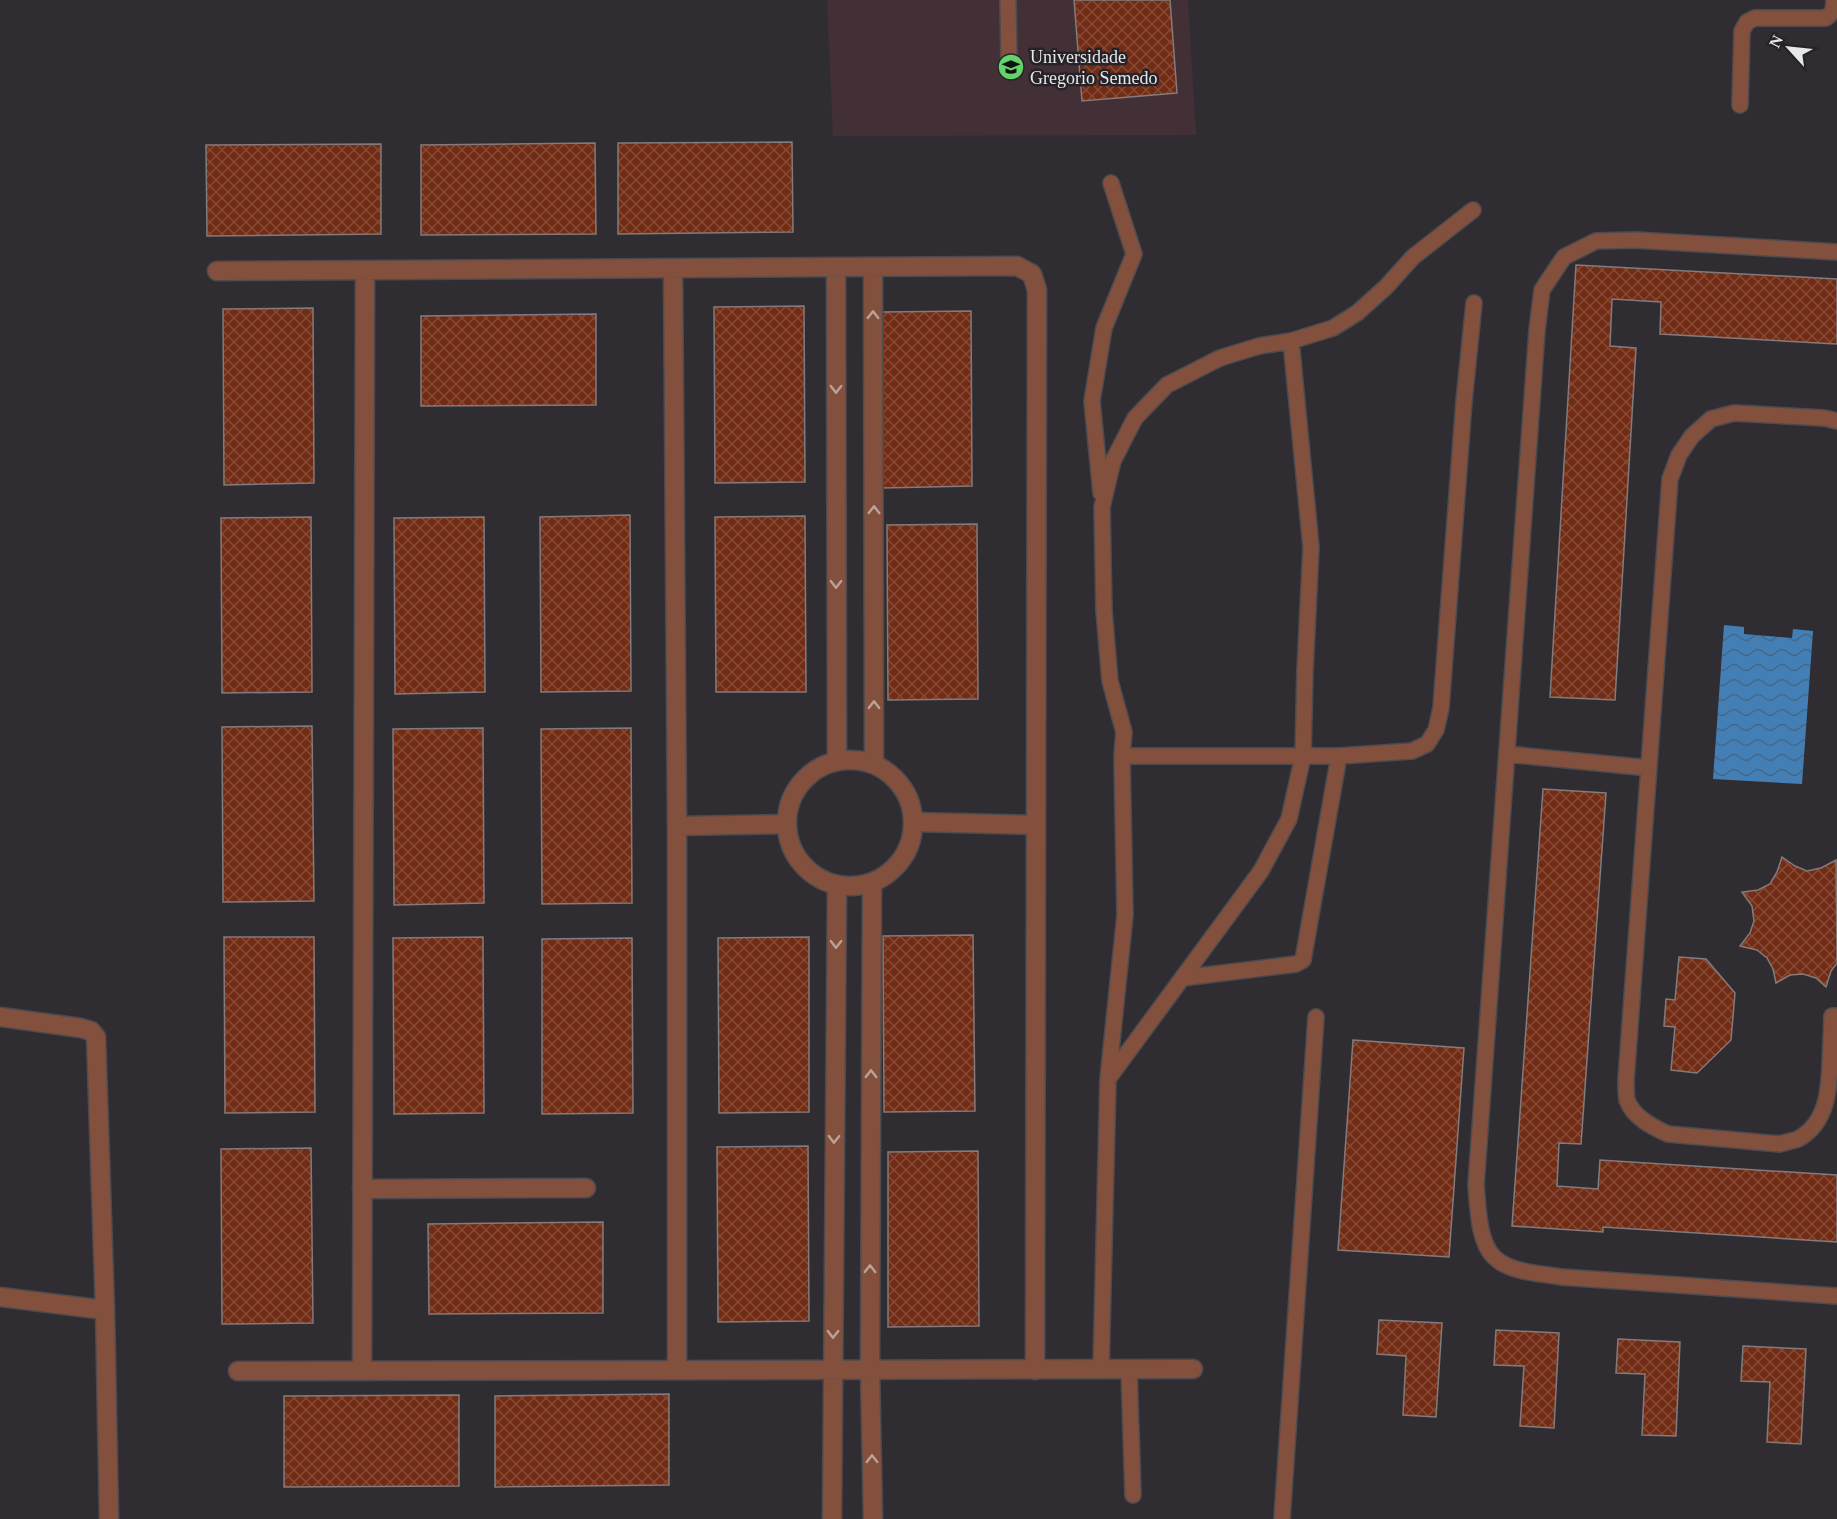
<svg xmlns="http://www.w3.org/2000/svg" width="1837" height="1519" font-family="'Times New Roman',serif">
  <defs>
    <pattern id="water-waves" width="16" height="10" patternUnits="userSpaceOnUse" patternTransform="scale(1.5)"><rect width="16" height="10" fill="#437fb5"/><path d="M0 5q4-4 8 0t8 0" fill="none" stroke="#446889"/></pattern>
    <pattern id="building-cross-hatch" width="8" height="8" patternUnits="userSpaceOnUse" patternTransform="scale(1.5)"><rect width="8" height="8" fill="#722c15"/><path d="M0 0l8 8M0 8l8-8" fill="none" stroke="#864b37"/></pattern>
  </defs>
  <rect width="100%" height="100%" fill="#302d32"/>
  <path fill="#433036" d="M827,0H1188L1196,135L833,136Z"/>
  <path fill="url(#water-waves)" d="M1724,625L1744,627V634L1792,638L1793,629L1813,631L1802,784L1713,779Z"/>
  <path fill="url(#building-cross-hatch)" stroke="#837b79" stroke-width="1.5" d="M1074,0H1170L1177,93L1082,101Z
    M792,142L793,232L618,234V143Z
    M595,143L596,234L421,235V145Z
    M381,144V234L207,236L206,145Z
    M1576,265L1837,279V344L1660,334L1661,302L1612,299L1610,346L1636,348L1615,700L1550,697Z
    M804,306L805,482L715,483L714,307Z
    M313,308L314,483L224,485L223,309Z
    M971,311L972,486L882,488L881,312Z
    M596,314V405L421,406V316Z
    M630,515L631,691L541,692L540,517Z
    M805,516L806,692H716L715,517Z
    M311,517L312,692L222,693L221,518Z
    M484,517L485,692L395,694L394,518Z
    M977,524L978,699L888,700L887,525Z
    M312,726L314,901L223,902L222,727Z
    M483,728L484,903L394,905L393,729Z
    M631,728L632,903L542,904L541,729Z
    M1543,789L1606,793L1581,1144L1559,1143L1557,1186L1598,1189L1600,1160L1837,1175V1242L1603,1227V1232L1512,1226Z
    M1782,857L1795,866L1807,871L1821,868L1836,860L1837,963L1831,971L1826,987L1816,978L1803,974L1790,975L1776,983L1773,969L1767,958L1757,950L1740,946L1750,933L1754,921L1752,906L1742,892L1758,890L1770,884L1777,872Z
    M973,935L975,1111L884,1112L883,936Z
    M224,937H314L315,1112L225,1113Z
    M483,937L484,1113L394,1114L393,938Z
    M809,937V1112L719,1113L718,938Z
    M632,938L633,1113L542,1114V939Z
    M1679,957L1706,959L1735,993L1731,1040L1697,1073L1671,1070L1675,1027L1664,1026L1666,999L1675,1000Z
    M1353,1040L1464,1048L1449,1257L1338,1250Z
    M808,1146L809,1321L718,1322L717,1147Z
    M311,1148L313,1323L222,1324L221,1149Z
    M978,1151L979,1326L888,1327V1152Z
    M603,1222V1313L429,1314L428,1224Z
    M1379,1320L1442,1323L1436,1417L1403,1415L1406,1356L1377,1354Z
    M1496,1330L1559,1333L1554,1428L1520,1426L1524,1366L1494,1365Z
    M1618,1339L1680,1342L1676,1436L1642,1435L1645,1374L1616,1373Z
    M1743,1346L1806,1349L1801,1444L1767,1442L1770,1382L1741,1381Z
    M669,1394V1485L495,1487V1396Z
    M459,1395V1486L284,1487V1396Z"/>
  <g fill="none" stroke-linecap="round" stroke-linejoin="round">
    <defs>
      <path id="service" d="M1008,0L1009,62
        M1740,105L1742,31L1747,22L1755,18H1826C1833,13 1834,9 1834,0
        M1837,252L1635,240L1596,241L1564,257L1542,290L1537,330L1476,1185C1478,1205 1478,1242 1494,1257C1510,1273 1540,1273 1561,1277L1837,1296
        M1837,421L1824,418L1734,413L1711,419L1692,436L1679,455L1670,479L1626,1080C1626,1086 1626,1094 1627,1100C1633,1117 1652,1127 1668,1134L1780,1144C1785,1142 1793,1141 1798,1139C1833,1120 1829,1076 1831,1042L1837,1043
        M1101,493L1092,401L1104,328L1134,254L1111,183
        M1507,754L1649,768
        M1122,756H1339L1412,751L1427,744L1436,730L1441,708L1464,401L1474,303
        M1182,978L1296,964L1303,960L1339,756
        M1831,1042L1832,1016H1837
        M1108,1079L1261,871L1289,819L1303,756L1305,671L1311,547L1291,341
        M1101,1369L1108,1079L1125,915L1122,756L1124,732L1110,681L1104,611L1102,507L1113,461L1135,418L1167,385L1220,358L1259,346L1291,341L1333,328L1357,313L1386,287L1413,257L1473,210
        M1129,1369L1133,1495
        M1282,1519L1316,1017"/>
      <path id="minor" d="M836,267L837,761
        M873,267L874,764
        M673,269L677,826V1370
        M217,271L1017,266L1032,274L1037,290L1035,1370
        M787 823a63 63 0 1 1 126 0a63 63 0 1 1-126 0Z
        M913,822L1036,825
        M677,826L787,824
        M872,883L870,1369L873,1519
        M0,1017L81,1028L91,1031L96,1037L105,1310L109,1519
        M362,1189L586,1188
        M0,1297L105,1310
        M238,1371L1193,1369
        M362,1371L365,270
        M832,1519L837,885"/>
    </defs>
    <use href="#service" stroke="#4d4b4f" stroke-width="18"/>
    <use href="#minor" stroke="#4d4b4f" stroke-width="21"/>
    <use href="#service" stroke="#82503c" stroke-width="15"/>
    <use href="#minor" stroke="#82503c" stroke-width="18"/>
  </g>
  <defs><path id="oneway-chevron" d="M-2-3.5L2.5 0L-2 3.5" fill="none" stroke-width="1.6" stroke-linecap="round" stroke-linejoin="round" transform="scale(1.5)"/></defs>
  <g stroke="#baa29b">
    <use href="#oneway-chevron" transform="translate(873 315) rotate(-90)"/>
    <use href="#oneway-chevron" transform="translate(836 389) rotate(90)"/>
    <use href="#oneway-chevron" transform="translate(874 510) rotate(-90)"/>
    <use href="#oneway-chevron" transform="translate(836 584) rotate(90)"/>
    <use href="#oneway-chevron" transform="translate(874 705) rotate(-90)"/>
    <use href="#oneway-chevron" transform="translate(836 944) rotate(91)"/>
    <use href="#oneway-chevron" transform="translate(871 1074) rotate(-90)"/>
    <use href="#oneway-chevron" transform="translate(834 1139) rotate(91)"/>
    <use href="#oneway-chevron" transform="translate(870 1269) rotate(-90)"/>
    <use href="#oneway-chevron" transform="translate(833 1334) rotate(91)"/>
    <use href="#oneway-chevron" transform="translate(872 1459) rotate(-91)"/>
  </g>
  <defs>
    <symbol id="university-disc" viewBox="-11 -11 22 22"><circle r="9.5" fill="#62d469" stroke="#262328"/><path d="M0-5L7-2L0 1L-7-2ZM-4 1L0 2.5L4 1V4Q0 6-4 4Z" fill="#111"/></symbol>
  </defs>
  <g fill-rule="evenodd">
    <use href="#university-disc" x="996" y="52" width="30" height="30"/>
  </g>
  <g text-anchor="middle" stroke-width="5" stroke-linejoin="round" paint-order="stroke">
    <g font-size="18" fill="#e7e6e9" stroke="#262328" text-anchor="start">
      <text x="1030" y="63">Universidade<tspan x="1030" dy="21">Gregorio Semedo</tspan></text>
    </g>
  </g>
  <g transform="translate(1789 48) rotate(297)" stroke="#262328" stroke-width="4.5" paint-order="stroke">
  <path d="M0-4.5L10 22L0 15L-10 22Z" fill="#e7e6e9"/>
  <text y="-9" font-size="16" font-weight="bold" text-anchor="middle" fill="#e7e6e9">N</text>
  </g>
</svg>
